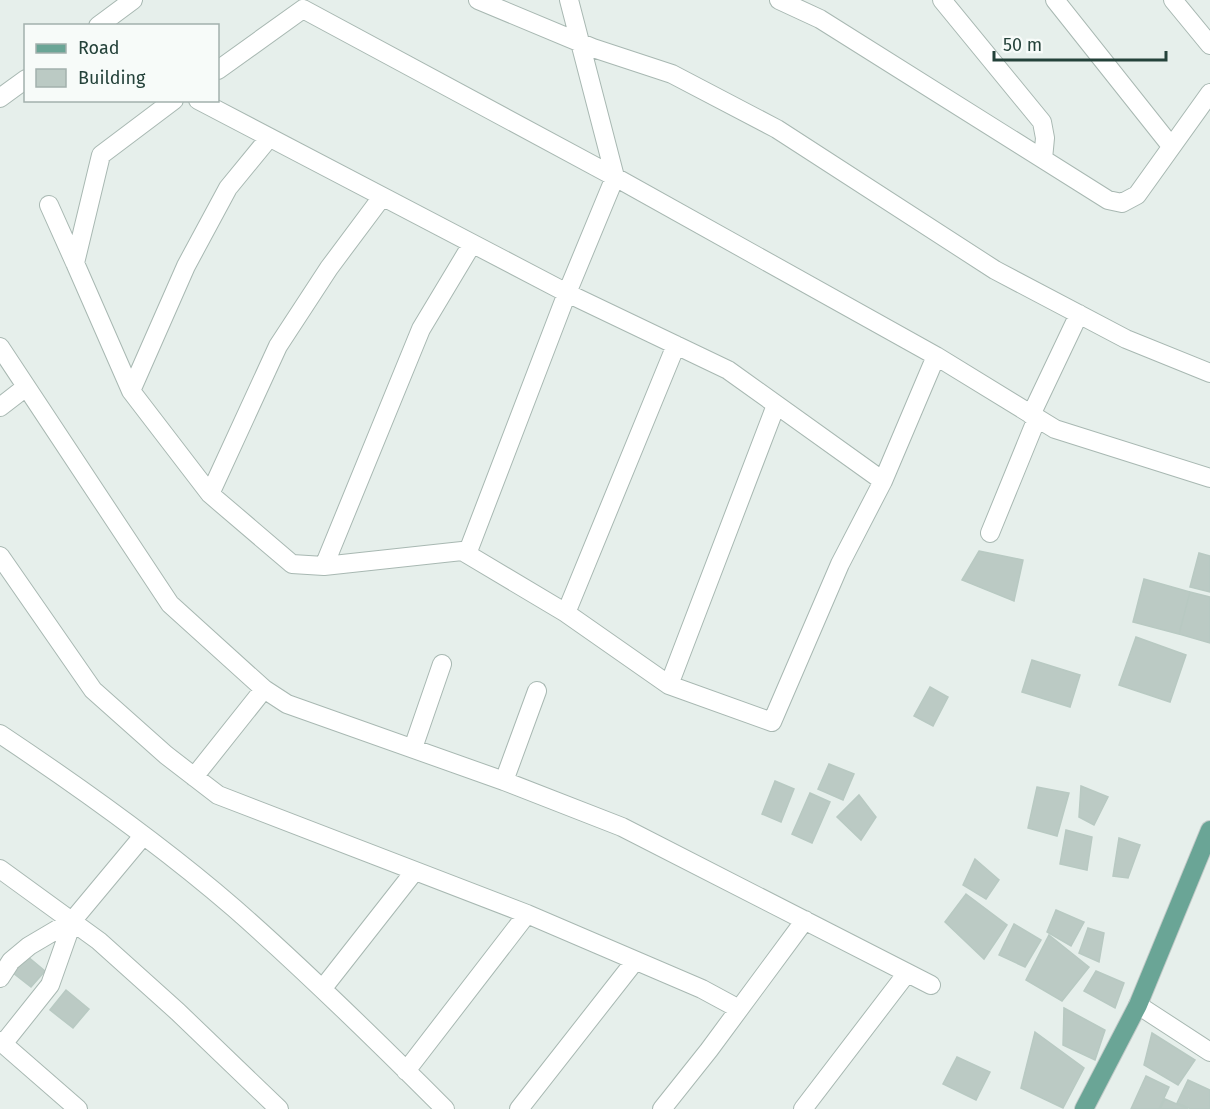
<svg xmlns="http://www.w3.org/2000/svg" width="1210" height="1109" font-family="'Fira Sans',sans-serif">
  <rect width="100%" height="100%" fill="#e6efeb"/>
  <path fill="#bbcac4" stroke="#b8c9c2" stroke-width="1.5" d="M979,551L1023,560L1014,601L962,580Z
    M1199,553L1210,556V592L1190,587Z
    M1144,579L1190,592L1179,634L1133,622Z
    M1190,592L1210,597V643L1179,634Z
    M1136,637L1186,655L1170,702L1119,685Z
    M1032,660L1080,675L1070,707L1022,692Z
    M930,687L948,697L933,726L914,716Z
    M829,764L854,774L843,800L818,789Z
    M775,781L794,789L781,822L762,814Z
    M1081,786L1108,797L1094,825L1079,817Z
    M1037,787L1069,793L1057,836L1028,828Z
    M810,793L830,802L812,843L792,834Z
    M859,795L876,817L861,840L837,817Z
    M1066,830L1092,837L1087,870L1060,864Z
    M1119,838L1140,845L1128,878L1113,876Z
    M975,859L999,880L986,899L963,885Z
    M966,894L1007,925L984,959L945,922Z
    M1056,910L1084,922L1071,946L1047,932Z
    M1014,924L1041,940L1025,967L999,955Z
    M1088,928L1104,933L1099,962L1079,953Z
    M1049,935L1089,967L1062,1001L1026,980Z
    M27,956L45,971L31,987L13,973Z
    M1096,971L1124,983L1115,1008L1084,991Z
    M66,990L89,1009L73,1028L50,1010Z
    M1064,1008L1105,1030L1095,1060L1063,1045Z
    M1035,1032L1084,1068L1063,1108L1021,1088Z
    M1152,1033L1195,1060L1178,1085L1144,1065Z
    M957,1057L990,1072L976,1100L943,1084Z
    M1146,1076L1169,1087L1159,1109H1131Z
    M1188,1080L1210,1090V1109H1191L1177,1103Z
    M1165,1099L1188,1109H1160Z"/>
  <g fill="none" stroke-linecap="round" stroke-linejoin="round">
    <defs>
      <path id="minor" d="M478,0L593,48L672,74L777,129L995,270L1126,339L1210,373
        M569,0L615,177L936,356L1055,429L1210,478
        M779,0L820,19L1108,200L1122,203L1137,195L1210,93
        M942,0L1042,122L1045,138L1043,159
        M1055,0L1171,146
        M1173,0L1210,45
        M98,26L133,0
        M218,70L303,9L615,177L567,293L467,554
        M0,98L26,79
        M174,100L101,155L75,263L131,391L210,494L292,564L324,566L462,551L566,613L669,685L772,722L840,564L883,481
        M198,100L567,293L728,370L883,481L936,356
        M49,205L75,263
        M0,347L170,604L264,689L287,704L504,781L622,827L931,985
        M131,391L186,266L228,188L269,138
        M0,407L26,387
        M1031,415L1079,314
        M210,494L278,346L329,268L382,197
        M990,533L1037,418
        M0,556L93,690L166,755L218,795L527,914L702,989L739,1009
        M324,566L421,329L472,244
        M566,613L676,345
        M669,685L776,405
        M0,734C81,788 160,844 234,908C307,972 376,1040 445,1109
        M413,748L442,664
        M194,777L264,689
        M504,781L537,691
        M0,869L99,941L178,1012L279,1109
        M0,978L11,961L29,946L73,920L143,836
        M323,988L414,872
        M1138,1005L1210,1052
        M3,1044L50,985L73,920
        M406,1071L527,914
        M519,1109L635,961
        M662,1109L709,1050L805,920
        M803,1109L907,973"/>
      <path id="tertiary" d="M0,1041L78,1109"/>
      <path id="primary" d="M1084,1109L1138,1005L1210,830"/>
    </defs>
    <use href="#minor" stroke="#a8b8b2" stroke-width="20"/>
    <use href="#tertiary" stroke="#a8b8b2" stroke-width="20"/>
    <use href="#primary" stroke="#c2cac8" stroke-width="20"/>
    <use href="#minor" stroke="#fff" stroke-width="18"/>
    <use href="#tertiary" stroke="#fff" stroke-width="18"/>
    <use href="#primary" stroke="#6aa596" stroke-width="18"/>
  </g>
  <rect x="24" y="24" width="195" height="78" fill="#f7fbf9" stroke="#a3b1ad" stroke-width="1.5"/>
  <rect x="36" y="44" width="30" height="9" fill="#6aa596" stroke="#a3b1ad" stroke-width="1.5"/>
  <text x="78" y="54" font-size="18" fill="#24423a">Road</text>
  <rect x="36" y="69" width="30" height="18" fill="#bbcac4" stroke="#a3b1ad" stroke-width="1.5"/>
  <text x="78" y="84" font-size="18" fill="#24423a">Building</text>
  <path d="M994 51v9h172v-9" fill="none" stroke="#24423a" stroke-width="3"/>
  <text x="1003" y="51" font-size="18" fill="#24423a" stroke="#f7fbf9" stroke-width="4.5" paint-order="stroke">50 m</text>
</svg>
